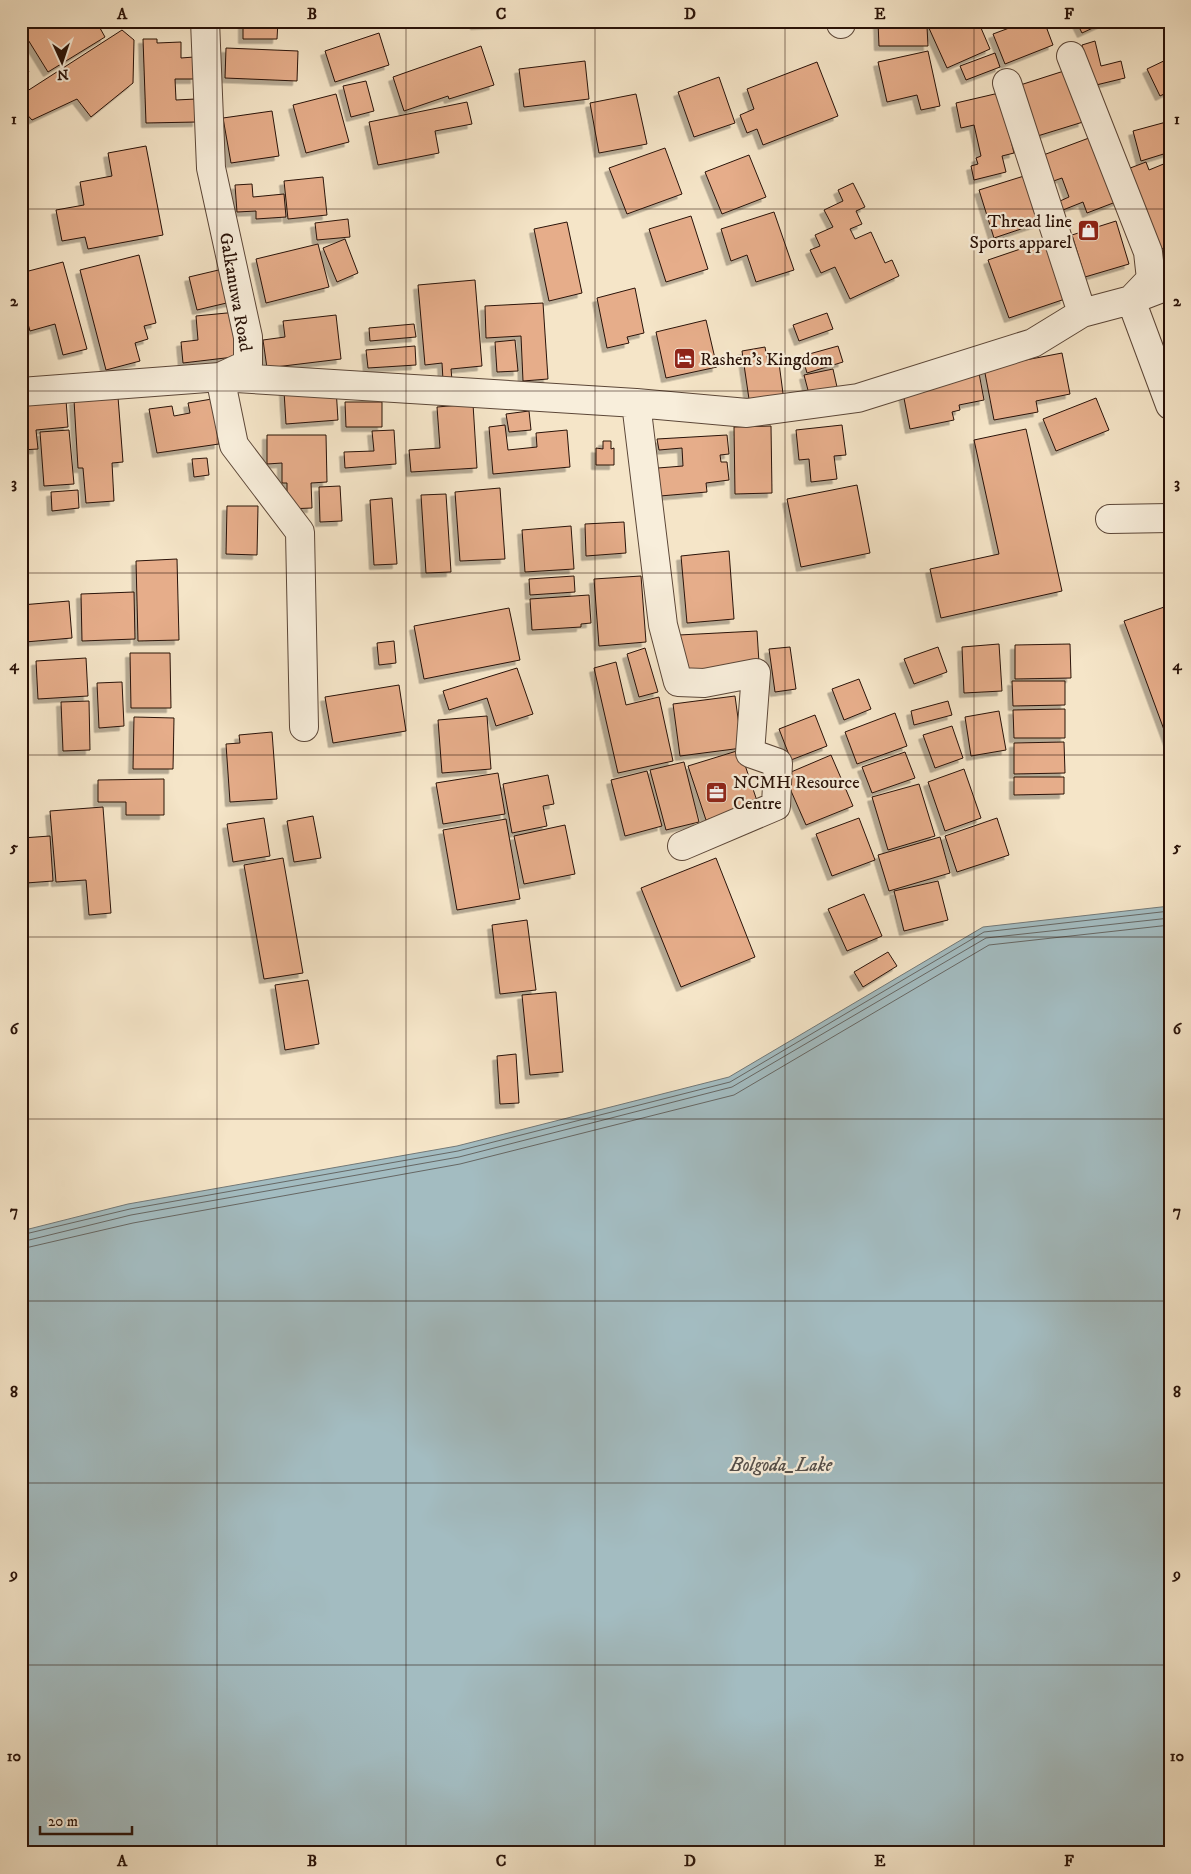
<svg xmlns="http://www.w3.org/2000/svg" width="1191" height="1874" font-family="'IM FELL DW Pica',serif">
  <defs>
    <filter id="shadow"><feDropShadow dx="-4.5" dy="4.5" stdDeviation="0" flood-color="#0004"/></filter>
  </defs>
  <rect width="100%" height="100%" fill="#f5e5c8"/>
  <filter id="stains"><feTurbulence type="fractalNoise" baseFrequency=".004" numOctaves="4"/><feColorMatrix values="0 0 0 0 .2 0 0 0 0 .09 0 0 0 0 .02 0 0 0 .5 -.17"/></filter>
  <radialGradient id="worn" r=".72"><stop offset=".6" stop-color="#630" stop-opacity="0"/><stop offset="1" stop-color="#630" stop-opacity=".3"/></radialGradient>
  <path fill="#a3bcc1" stroke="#727877" d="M1170,906V1853H21V1231L128,1204L457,1146L729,1077L983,927Z"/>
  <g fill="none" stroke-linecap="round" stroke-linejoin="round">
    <path stroke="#666764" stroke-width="1" d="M21,1235L130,1209L458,1151L730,1082L984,932L1170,911
      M21,1242L131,1215L459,1157L732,1087L986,938L1170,918
      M21,1249L133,1223L460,1164L734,1095L989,945L1170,925"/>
  </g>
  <path fill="#e6ad8a" stroke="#291208" filter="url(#shadow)" d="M37,21H96L105,37L48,72L22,30Z
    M243,21H278L277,39H243Z
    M474,21H521V23L475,25Z
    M855,21H907L908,28L927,27L928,46H879L878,22Z
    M939,21H978L990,49L947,68L928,26Z
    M1028,21H1044L1053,45L1005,64L993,34Z
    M1076,21H1108L1082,33Z
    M122,30L134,40L133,83L91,117L77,99L32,120L21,108V95Z
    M379,33L389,65L335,82L325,51Z
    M143,39H157V43L181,42V58L194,57L195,79H175L176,100L196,99L197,122L146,123Z
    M1095,41L1101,66L1121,61L1125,78L1092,86L1082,45Z
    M481,46L494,85L449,99L448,96L404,111L393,77Z
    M226,48L298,51L297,81L225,78Z
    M928,51L940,106L921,110L917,95L887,102L878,62Z
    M995,53L1000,67L966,80L960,66Z
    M1170,58V91L1160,96L1147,69Z
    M21,60L29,72L21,76Z
    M585,61L589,99L524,107L519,69Z
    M817,62L838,116L763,145L757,129L747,133L740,115L754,109L747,89Z
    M1067,70L1083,122L1031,138L1014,87Z
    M719,77L735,123L694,137L678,92Z
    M366,81L374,111L351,117L343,86Z
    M999,93L1014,153L1002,156L1006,172L974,180L971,166L978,164L976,158L981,156L974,125L961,128L956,103Z
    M336,94L349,142L306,153L293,105Z
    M636,94L647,144L599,153L590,103Z
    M467,102L472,124L435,131L439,153L378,165L369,122Z
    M272,111L279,156L231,163L223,118Z
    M1170,121V152L1141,161L1133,131Z
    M1097,135L1121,200L1087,213L1083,202L1063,210L1060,201L1069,197L1062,178L1048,183L1038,157Z
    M146,146L163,235L88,249L85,237L62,241L56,210L84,205L80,182L112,176L108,153Z
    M665,148L682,194L627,214L609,168Z
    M749,155L766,197L722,214L705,172Z
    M1146,162L1149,170L1166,163L1170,172V246L1159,250L1125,170Z
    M1024,176L1039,223L994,238L979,190Z
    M323,177L327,215L288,219L284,181Z
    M853,183L865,207L856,211L862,224L850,229L855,239L871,232L885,263L892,260L899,276L850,299L835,267L821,273L810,250L820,246L815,235L833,227L824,210L843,201L838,190Z
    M252,184L253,197L284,194L286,217L256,219V211L237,212L235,185Z
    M774,212L794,270L756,282L747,255L731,261L721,229Z
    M691,216L708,269L666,282L649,229Z
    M348,219L350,237L317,240L315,223Z
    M1116,221L1129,264L1085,277L1072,235Z
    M567,222L582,293L549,301L534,229Z
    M345,239L358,273L337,282L323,248Z
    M1044,241L1065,299L1009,318L988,260Z
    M318,244L329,287L266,303L256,259Z
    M139,255L156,323L144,326L148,339L135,343L140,361L106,370L80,270Z
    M63,262L87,349L63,355L55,324L30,331L21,299V273Z
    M227,268L235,301L197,310L189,277Z
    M475,280L482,366L451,369L452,380H443L442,363L425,365L418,285Z
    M635,288L644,333L627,337L629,343L607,348L597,298Z
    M543,303L548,379L523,381L521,336L486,338L485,306Z
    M237,312L242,356L183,363L181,342L198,340L196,316Z
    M827,313L833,329L799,341L793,325Z
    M336,315L341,359L267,368L263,340L285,337L283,321Z
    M706,320L717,367L666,378L656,332Z
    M414,324L416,337L370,341L369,328Z
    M515,340L518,371L497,372L495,342Z
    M415,346L416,365L368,368L366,350Z
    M838,346L843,362L807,373L802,356Z
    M765,347L768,364L779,363L784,401L750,406L742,351Z
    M1062,353L1070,394L1036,401L1038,412L994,420L984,368Z
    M833,369L837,387L809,394L804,375Z
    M979,373L984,400L959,405L960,410L952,412L954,420L910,429L902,388Z
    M336,388L338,420L286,424L284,391Z
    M118,397L123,462L112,463L114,501L86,503L83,468H78L74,400Z
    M1096,398L1109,430L1056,451L1043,419Z
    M212,399L219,444L157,453L149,409L172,406L174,416L190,413L188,403Z
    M66,400L68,427L36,430L38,449L21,450V403Z
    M345,402H382V427H346Z
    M473,404L477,468L411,472L409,450L440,448L437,407Z
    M529,411L531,430L509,432L506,414Z
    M505,425L508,450L537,447L536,433L567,430L570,467L493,474L489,427Z
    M842,425L846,455L834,456L837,479L811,482L809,459L799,460L796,430Z
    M771,426L772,493L735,494L734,427Z
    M1026,429L1062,591L941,618L930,569L999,554L974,440Z
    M69,430L74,484L44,486L40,432Z
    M394,430L396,464L345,468L344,452L374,451L372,431Z
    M267,435H326L327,482L311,483L312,508L287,509V483H282V463L267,464Z
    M727,435L729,454L720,455L721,462H727L729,480L706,483L707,492L660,496L658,468L683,466L682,448L659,450L657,439Z
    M603,441H611V449L614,448V465H596V448L603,449Z
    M207,458L209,475L194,477L192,459Z
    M857,485L870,553L801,567L787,499Z
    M340,486L342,521L320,522L319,487Z
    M500,488L505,559L460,561L455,492Z
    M78,490L79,508L52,511L51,492Z
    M446,494L451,572L426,573L421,495Z
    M392,498L397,564L374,565L370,500Z
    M227,506H258L257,555L226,554Z
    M624,522L626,553L586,556L585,524Z
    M571,526L574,569L525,572L522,530Z
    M729,551L734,619L687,623L681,556Z
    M177,559L179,640L138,641L136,561Z
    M574,576L575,592L530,595L529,579Z
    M641,576L646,642L599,646L594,579Z
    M134,592L135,639L82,641L81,594Z
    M589,595L591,623L581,624V627L532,630L530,599Z
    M69,601L72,638L25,642L27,672H21V605Z
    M1170,605V746L1124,621Z
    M509,608L520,660L424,679L414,626Z
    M757,631L759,663L681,672L679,635Z
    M394,641L396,663L379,665L377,643Z
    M999,644L1002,691L964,693L962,647Z
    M1070,644L1071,678L1015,679V645Z
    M790,647L796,689L775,692L769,649Z
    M938,647L947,672L914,684L904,659Z
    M645,648L658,692L639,697L627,654Z
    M130,653H170L171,708H131Z
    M86,658L88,696L38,699L36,661Z
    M616,662L626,705L659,697L673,761L618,773L594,668Z
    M517,668L533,714L496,726L487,698L449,710L443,691Z
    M859,679L871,709L844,720L832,689Z
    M1012,681H1065V705L1013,706Z
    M122,682L124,726L99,728L97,683Z
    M399,685L406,731L333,743L325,697Z
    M735,696L742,748L680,756L673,704Z
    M89,701L90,750L63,751L61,702Z
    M948,701L952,715L914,725L911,711Z
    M1065,709V738H1014L1013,710Z
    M999,711L1006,750L971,756L965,717Z
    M895,713L907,746L857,764L845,732Z
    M815,715L827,746L791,760L779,729Z
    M487,716L491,769L442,773L438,720Z
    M134,717L174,718L173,769H133Z
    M952,726L963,758L935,768L923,735Z
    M272,732L277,799L230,802L226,744L240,743L239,735Z
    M1064,742L1065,773L1014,774V743Z
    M740,750L758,804L706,820L688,766Z
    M905,752L915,778L872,793L862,767Z
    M831,755L853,806L806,825L784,775Z
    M684,762L699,822L666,830L650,770Z
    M964,769L981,818L945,831L928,782Z
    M21,771L25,787L21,788Z
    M647,771L662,826L625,836L611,780Z
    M498,773L505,814L443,824L436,783Z
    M548,775L554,804L543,806L547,826L512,833L503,784Z
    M1014,777H1064V794L1014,795Z
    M164,779V815H126V802H98V780Z
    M919,784L935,836L888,850L872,797Z
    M103,807L111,913L89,915L86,880L56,882L50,811Z
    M313,816L321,858L294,862L287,821Z
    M264,818L270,856L233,862L227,824Z
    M859,818L875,860L832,876L816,834Z
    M997,818L1009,855L957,872L945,836Z
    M506,819L520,899L457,910L443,830Z
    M565,825L575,874L524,884L514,836Z
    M50,836L53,881L26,883L22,838Z
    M940,837L950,873L889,891L878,855Z
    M283,858L303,973L264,979L244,865Z
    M716,858L755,957L681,987L641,888Z
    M938,881L948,920L904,931L894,891Z
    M864,894L882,936L847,951L828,909Z
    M527,920L536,990L500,994L492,925Z
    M888,952L897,966L863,987L854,972Z
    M308,980L319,1044L285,1050L275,985Z
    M556,992L563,1072L530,1075L522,995Z
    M516,1054L519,1103L500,1104L497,1056Z"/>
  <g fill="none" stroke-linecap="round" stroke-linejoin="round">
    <defs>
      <path id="minor" d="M840,21L841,24
        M1071,56L1148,252L1151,279L1131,300L1170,405
        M1007,83L1082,313L1131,300L1170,285
        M220,377L636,403L747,413L858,398L1033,343L1082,313
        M220,377L234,445L300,532L304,727
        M21,392L220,377L248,364V337L211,168L205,21
        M636,403L663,625L678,682L704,683L756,673L750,753L778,763L776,806L682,846
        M1110,519L1170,518"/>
    </defs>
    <use href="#minor" stroke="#5c4738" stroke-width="30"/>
    <use href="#minor" stroke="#f8eedb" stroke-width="28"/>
  </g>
  <path fill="none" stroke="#291208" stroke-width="1" stroke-opacity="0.55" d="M217,21V1853M406,21V1853M595,21V1853M785,21V1853M974,21V1853M21,209H1170M21,391H1170M21,573H1170M21,755H1170M21,937H1170M21,1119H1170M21,1301H1170M21,1483H1170M21,1665H1170"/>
  <defs>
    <symbol id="shop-square" viewBox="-11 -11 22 22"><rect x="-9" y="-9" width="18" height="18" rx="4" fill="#8f2418" stroke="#f8eedb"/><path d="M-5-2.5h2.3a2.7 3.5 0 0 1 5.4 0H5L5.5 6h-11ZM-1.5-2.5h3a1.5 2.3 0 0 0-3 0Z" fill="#fff"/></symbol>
    <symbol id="hotel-square" viewBox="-11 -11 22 22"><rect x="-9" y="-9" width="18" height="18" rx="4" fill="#8f2418" stroke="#f8eedb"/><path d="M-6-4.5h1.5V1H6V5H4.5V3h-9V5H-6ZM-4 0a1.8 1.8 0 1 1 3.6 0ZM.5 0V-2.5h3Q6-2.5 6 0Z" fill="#fff"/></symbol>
    <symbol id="office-square" viewBox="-11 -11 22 22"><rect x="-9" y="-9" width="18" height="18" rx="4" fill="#8f2418" stroke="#f8eedb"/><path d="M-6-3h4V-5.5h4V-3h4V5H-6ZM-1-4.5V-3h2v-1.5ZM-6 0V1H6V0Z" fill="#fff"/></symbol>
  </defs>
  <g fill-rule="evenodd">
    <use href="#shop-square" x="1076" y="218" width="25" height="25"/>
    <use href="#hotel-square" x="672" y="346" width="25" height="25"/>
    <use href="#office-square" x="704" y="780" width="25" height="25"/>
  </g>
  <g text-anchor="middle" stroke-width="4.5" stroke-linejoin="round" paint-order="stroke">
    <g font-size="18" fill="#291208" stroke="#f8eedb" text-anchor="start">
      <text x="1072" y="227" text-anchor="end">Thread line<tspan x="1072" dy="21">Sports apparel</tspan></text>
      <text x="700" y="365">Rashen’s Kingdom</text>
      <text x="733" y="788">NCMH Resource<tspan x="733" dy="21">Centre</tspan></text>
    </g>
    <g font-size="18" fill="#291208" stroke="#f8eedb">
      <text transform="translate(236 292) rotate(80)" y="6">Galkanuwa Road</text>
    </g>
    <g font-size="19" font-style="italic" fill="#544e49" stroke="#f8eedb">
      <text x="781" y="1471">Bolgoda_Lake</text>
    </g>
  </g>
  <rect width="1191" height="1874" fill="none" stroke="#f5e5c8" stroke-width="55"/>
  <g transform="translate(62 62) rotate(177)" stroke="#f8eedb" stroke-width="4" paint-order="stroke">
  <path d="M0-4L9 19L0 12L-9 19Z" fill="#291208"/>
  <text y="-8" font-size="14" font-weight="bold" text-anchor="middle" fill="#291208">N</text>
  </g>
  <path d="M40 1826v8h92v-8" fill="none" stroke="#291208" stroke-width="2.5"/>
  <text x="48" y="1826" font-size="15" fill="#291208" stroke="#f8eedb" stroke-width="4" paint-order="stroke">20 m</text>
  <rect x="28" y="28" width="1136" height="1818" fill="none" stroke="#291208" stroke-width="2"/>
  <g font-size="16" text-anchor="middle" font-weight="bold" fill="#291208">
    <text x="122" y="19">A</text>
    <text x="312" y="19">B</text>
    <text x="501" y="19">C</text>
    <text x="690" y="19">D</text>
    <text x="880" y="19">E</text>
    <text x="1069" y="19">F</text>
    <text x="14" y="124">1</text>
    <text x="1177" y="124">1</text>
    <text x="14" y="306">2</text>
    <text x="1177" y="306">2</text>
    <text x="14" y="488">3</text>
    <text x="1177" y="488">3</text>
    <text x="14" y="670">4</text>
    <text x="1177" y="670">4</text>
    <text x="14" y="852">5</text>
    <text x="1177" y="852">5</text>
    <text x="14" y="1034">6</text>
    <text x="1177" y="1034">6</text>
    <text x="14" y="1216">7</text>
    <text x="1177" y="1216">7</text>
    <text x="14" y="1397">8</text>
    <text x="1177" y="1397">8</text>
    <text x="14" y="1579">9</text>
    <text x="1177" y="1579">9</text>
    <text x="14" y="1761">10</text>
    <text x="1177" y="1761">10</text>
    <text x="122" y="1866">A</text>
    <text x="312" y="1866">B</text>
    <text x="501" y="1866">C</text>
    <text x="690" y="1866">D</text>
    <text x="880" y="1866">E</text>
    <text x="1069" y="1866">F</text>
  </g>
  <rect width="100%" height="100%" filter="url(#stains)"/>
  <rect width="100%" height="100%" fill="url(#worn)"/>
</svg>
